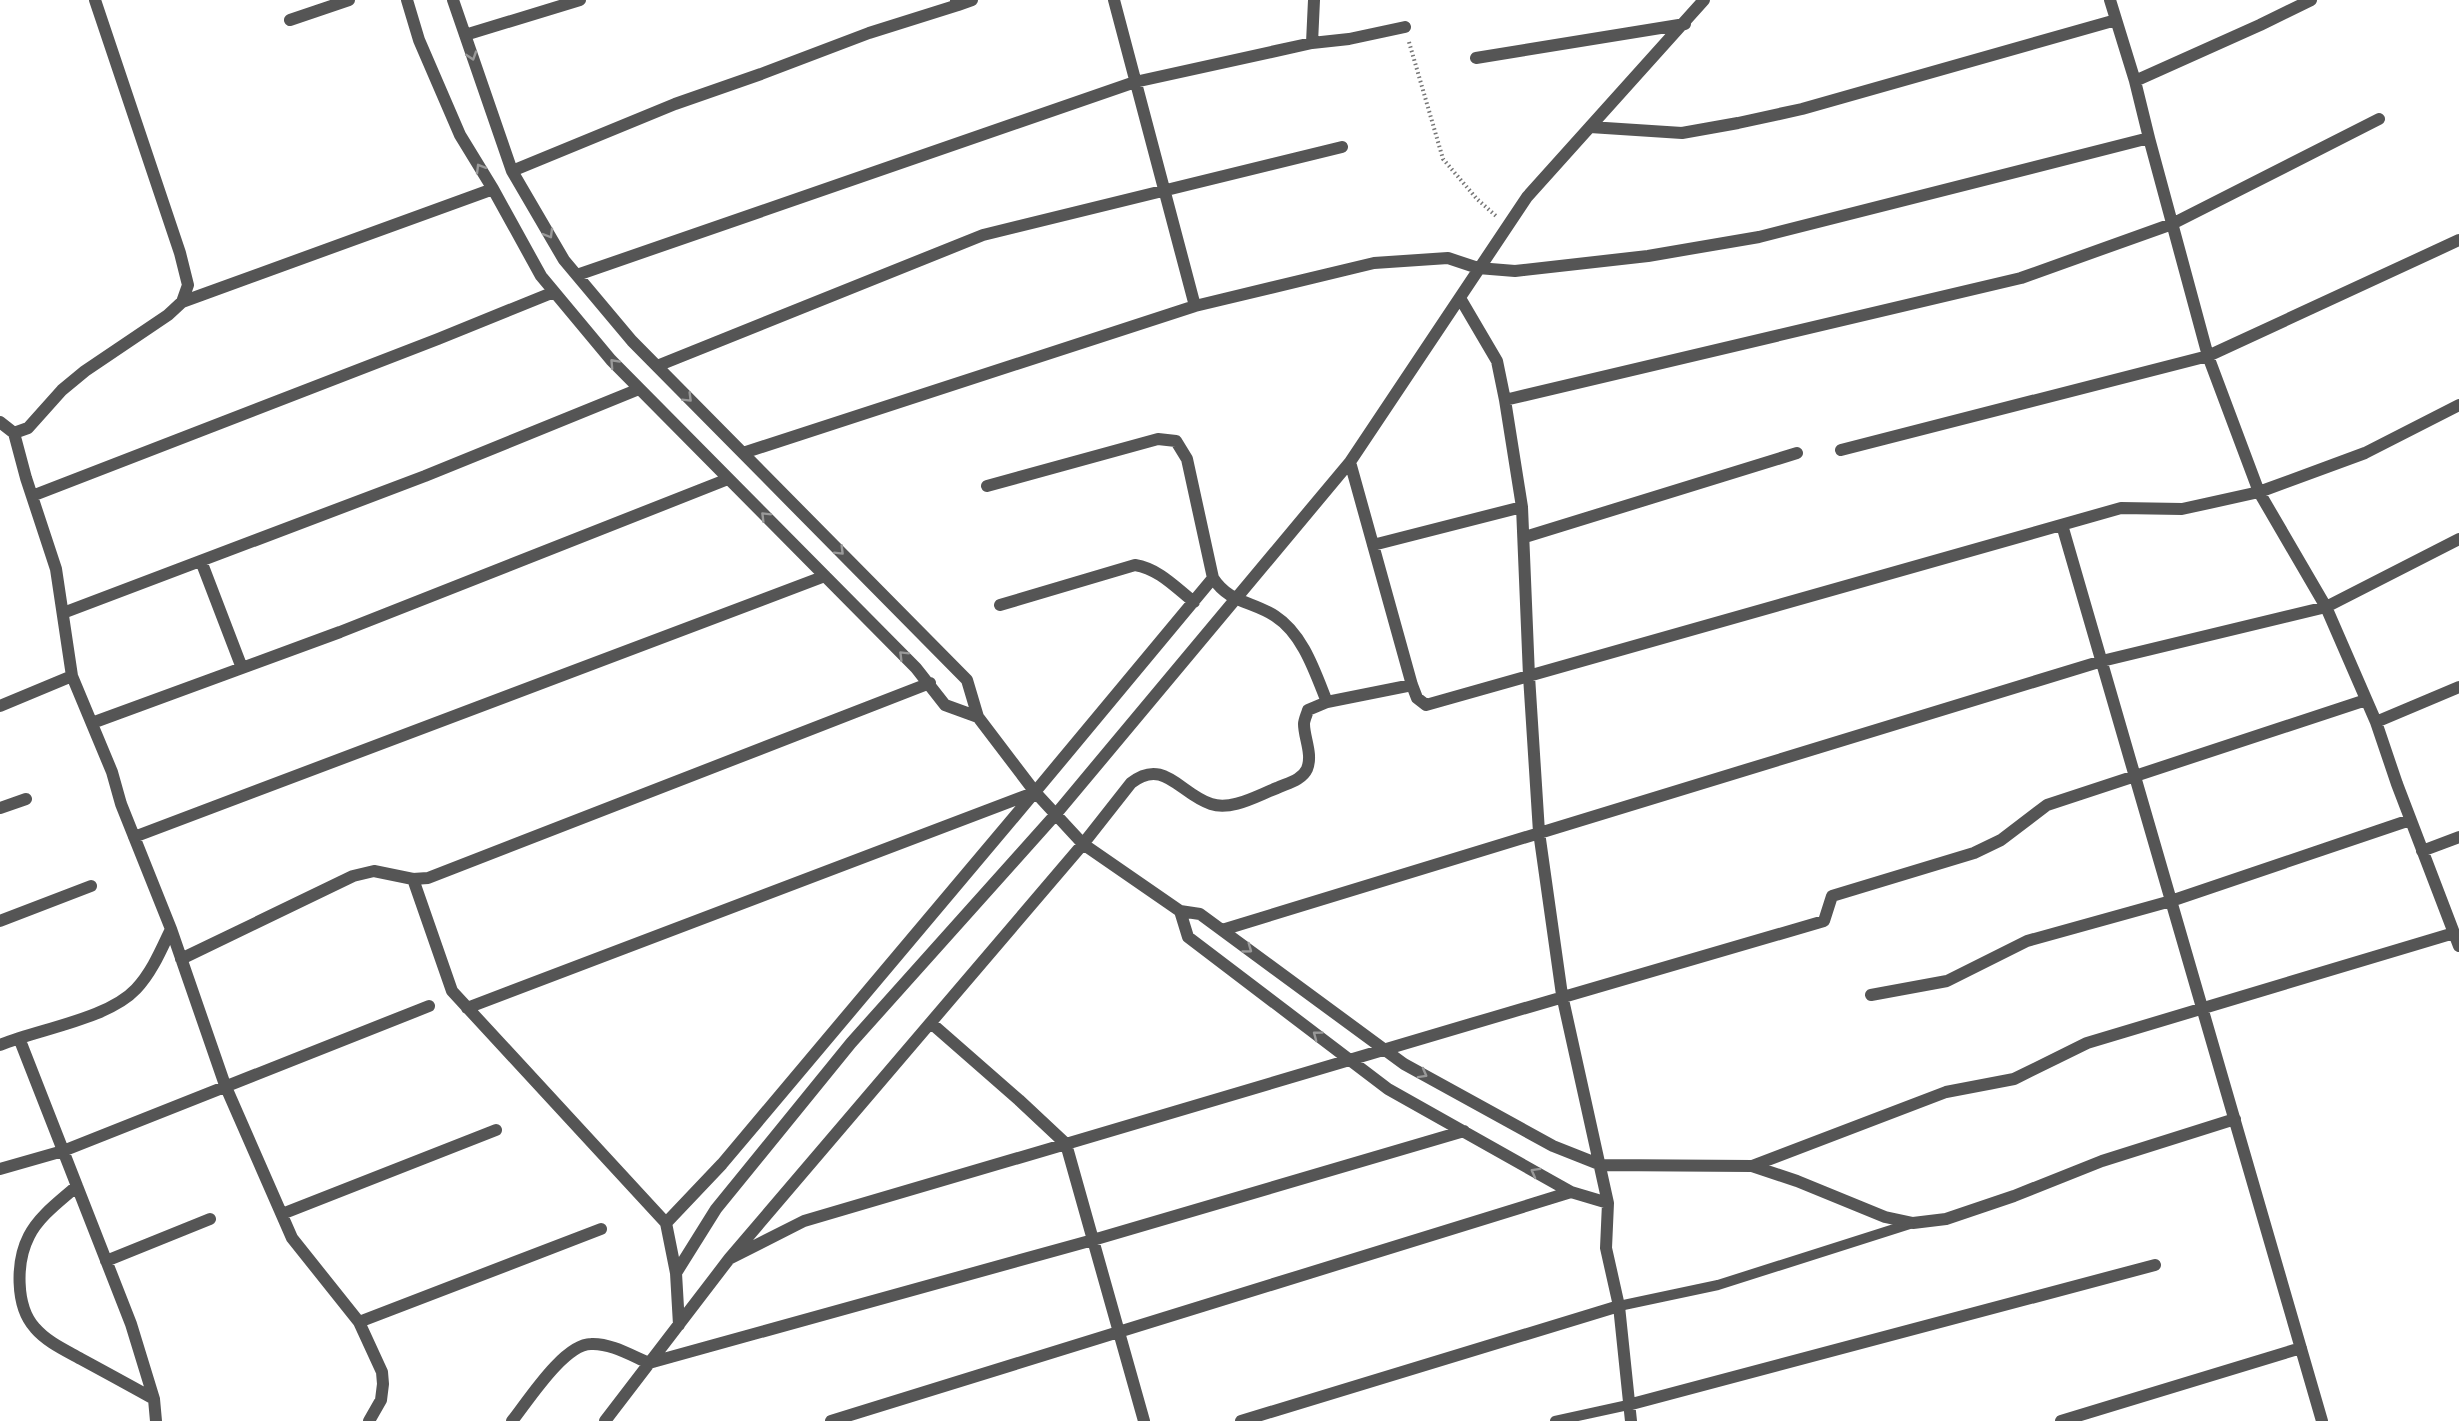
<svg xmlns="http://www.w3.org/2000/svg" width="2459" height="1421" font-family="'Sofia Sans Condensed',sans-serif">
  <rect width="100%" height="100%" fill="#fff"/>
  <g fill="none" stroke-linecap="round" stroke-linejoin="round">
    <path stroke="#777" stroke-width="4" stroke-dasharray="1.5 3" stroke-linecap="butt" d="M1409,42L1443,159L1477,199L1496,216"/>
    <path stroke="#555" stroke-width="10" d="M1619,1306L1718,1285L1913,1223
      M1555,1421L1628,1405"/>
    <path stroke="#555" stroke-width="12" d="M407,0L419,40L460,135L493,189L541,276L611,360L916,668L945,705L978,717
      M453,0L512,171L564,260L632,341L967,680L978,717L1035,792L1083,844L1180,911L1200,914L1404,1064L1553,1146L1601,1165L1752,1166L1797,1181L1885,1217L1913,1223L1946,1219L2014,1196L2102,1161L2235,1119
      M956,0L958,5L972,0
      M1114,0L1195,306L1374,263L1448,258L1478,268L1515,271L1648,256L1759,237L2149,138L2135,81L2110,0
      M1314,0L1312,43L1349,39L1405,27
      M290,20L349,0
      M465,35L580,0
      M1476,58L1685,24
      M2135,81L2260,25L2311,0
      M1590,127L1682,133L1738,123L1802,109L2116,20
      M2149,138L2208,356L2259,492L2326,607L2376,722L2397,784L2459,946
      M512,171L675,104L761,74L869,33L958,5
      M577,275L1135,82L1312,43
      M1460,298L1497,361L1505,400L1522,507L1529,676L1539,832L1562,995L1608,1203L1606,1248L1619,1306L1631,1421
      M182,302L493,189
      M657,366L983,235L1342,147
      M1505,400L2021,278L2172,224L2379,119
      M0,422L14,433L28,428L62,390L85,371L168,315L182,302L188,285L180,253L95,0
      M14,433L26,478L56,569L72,676L112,772L121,804L171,929L225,1085L292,1238L359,1322L382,1372L383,1384L381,1400L369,1421
      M1841,450L2208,356L2459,240
      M743,453L1195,306
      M1350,462L1412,685L1417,698L1426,705L2121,508L2182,509L2259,492L2365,453L2459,405
      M987,486L1158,439L1176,441L1187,459L1213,578C1229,603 1252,601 1275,616C1303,634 1315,672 1327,702
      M32,496L438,339L554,292
      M2062,525L2322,1421
      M1525,537L1797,453
      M1373,545L1522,507
      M201,561L242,668
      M1000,605L1135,565C1159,569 1175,587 1194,602
      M63,613L425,476L639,389
      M0,706L72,676
      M2376,722L2459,687
      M92,723L340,632L728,479
      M0,808L26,799
      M134,837L825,576
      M2422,851L2459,837
      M413,879L452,991L666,1223
      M1180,911L1188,937L1388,1089L1571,1192L1608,1203
      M0,921L91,886
      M1222,930L2102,661L2326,607L2459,539
      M181,959L353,876L374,871L413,879L428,878L930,683
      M1871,995L1947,981L2027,941L2171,901L2410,820
      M467,1008L1033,793
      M931,1023L1019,1100L1066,1144C1318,1070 1571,993 1824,921L1832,896L1974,853L2001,840L2047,805L2366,700
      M19,1038L131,1324L154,1399L156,1421
      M0,1045C39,1029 108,1019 136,989C152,972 161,950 171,929
      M1752,1166L1946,1092L2014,1079L2087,1043L2454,933
      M0,1169L63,1151L429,1006
      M77,1186C60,1201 39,1216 29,1236C16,1261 15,1306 35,1328C47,1342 65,1350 81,1359C105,1372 129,1385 154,1399
      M282,1214L496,1130
      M729,1259L1083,844L1131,783C1164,757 1180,794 1211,804C1232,811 1258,795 1277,788C1288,783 1302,780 1307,769C1313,754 1304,738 1304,724C1304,720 1307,714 1308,710L1327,702L1412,685
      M106,1261L210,1219
      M676,1273L716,1209L851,1043L1056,814L1350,462L1527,197L1704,0
      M359,1322L601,1229
      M679,1325L676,1273L666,1223L722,1164L1035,792L1213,578
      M1628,1405L2155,1265
      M512,1421C528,1401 564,1344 591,1344C611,1343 632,1356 649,1363L1093,1240L1464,1131
      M605,1421L729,1259L804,1221L1066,1144L1144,1421
      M831,1421L1571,1192
      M1241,1421L1619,1306
      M2061,1421L2301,1348"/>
  </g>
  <defs><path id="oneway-chevron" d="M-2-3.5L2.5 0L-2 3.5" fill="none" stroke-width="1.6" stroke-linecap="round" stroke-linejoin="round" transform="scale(1.5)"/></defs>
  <g stroke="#999">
    <use href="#oneway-chevron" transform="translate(472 56) rotate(72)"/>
    <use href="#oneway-chevron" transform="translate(480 168) rotate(-121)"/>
    <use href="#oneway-chevron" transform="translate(549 234) rotate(60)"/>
    <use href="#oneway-chevron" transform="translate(614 363) rotate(-133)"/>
    <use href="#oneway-chevron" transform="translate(688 398) rotate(45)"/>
    <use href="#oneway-chevron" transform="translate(765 516) rotate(-135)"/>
    <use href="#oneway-chevron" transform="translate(840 551) rotate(45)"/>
    <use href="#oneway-chevron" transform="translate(903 655) rotate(-135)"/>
    <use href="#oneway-chevron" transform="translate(1248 949) rotate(36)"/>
    <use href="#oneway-chevron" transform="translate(1317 1035) rotate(-143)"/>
    <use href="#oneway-chevron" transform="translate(1423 1074) rotate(29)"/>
    <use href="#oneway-chevron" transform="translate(1535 1172) rotate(-151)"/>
  </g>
</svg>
